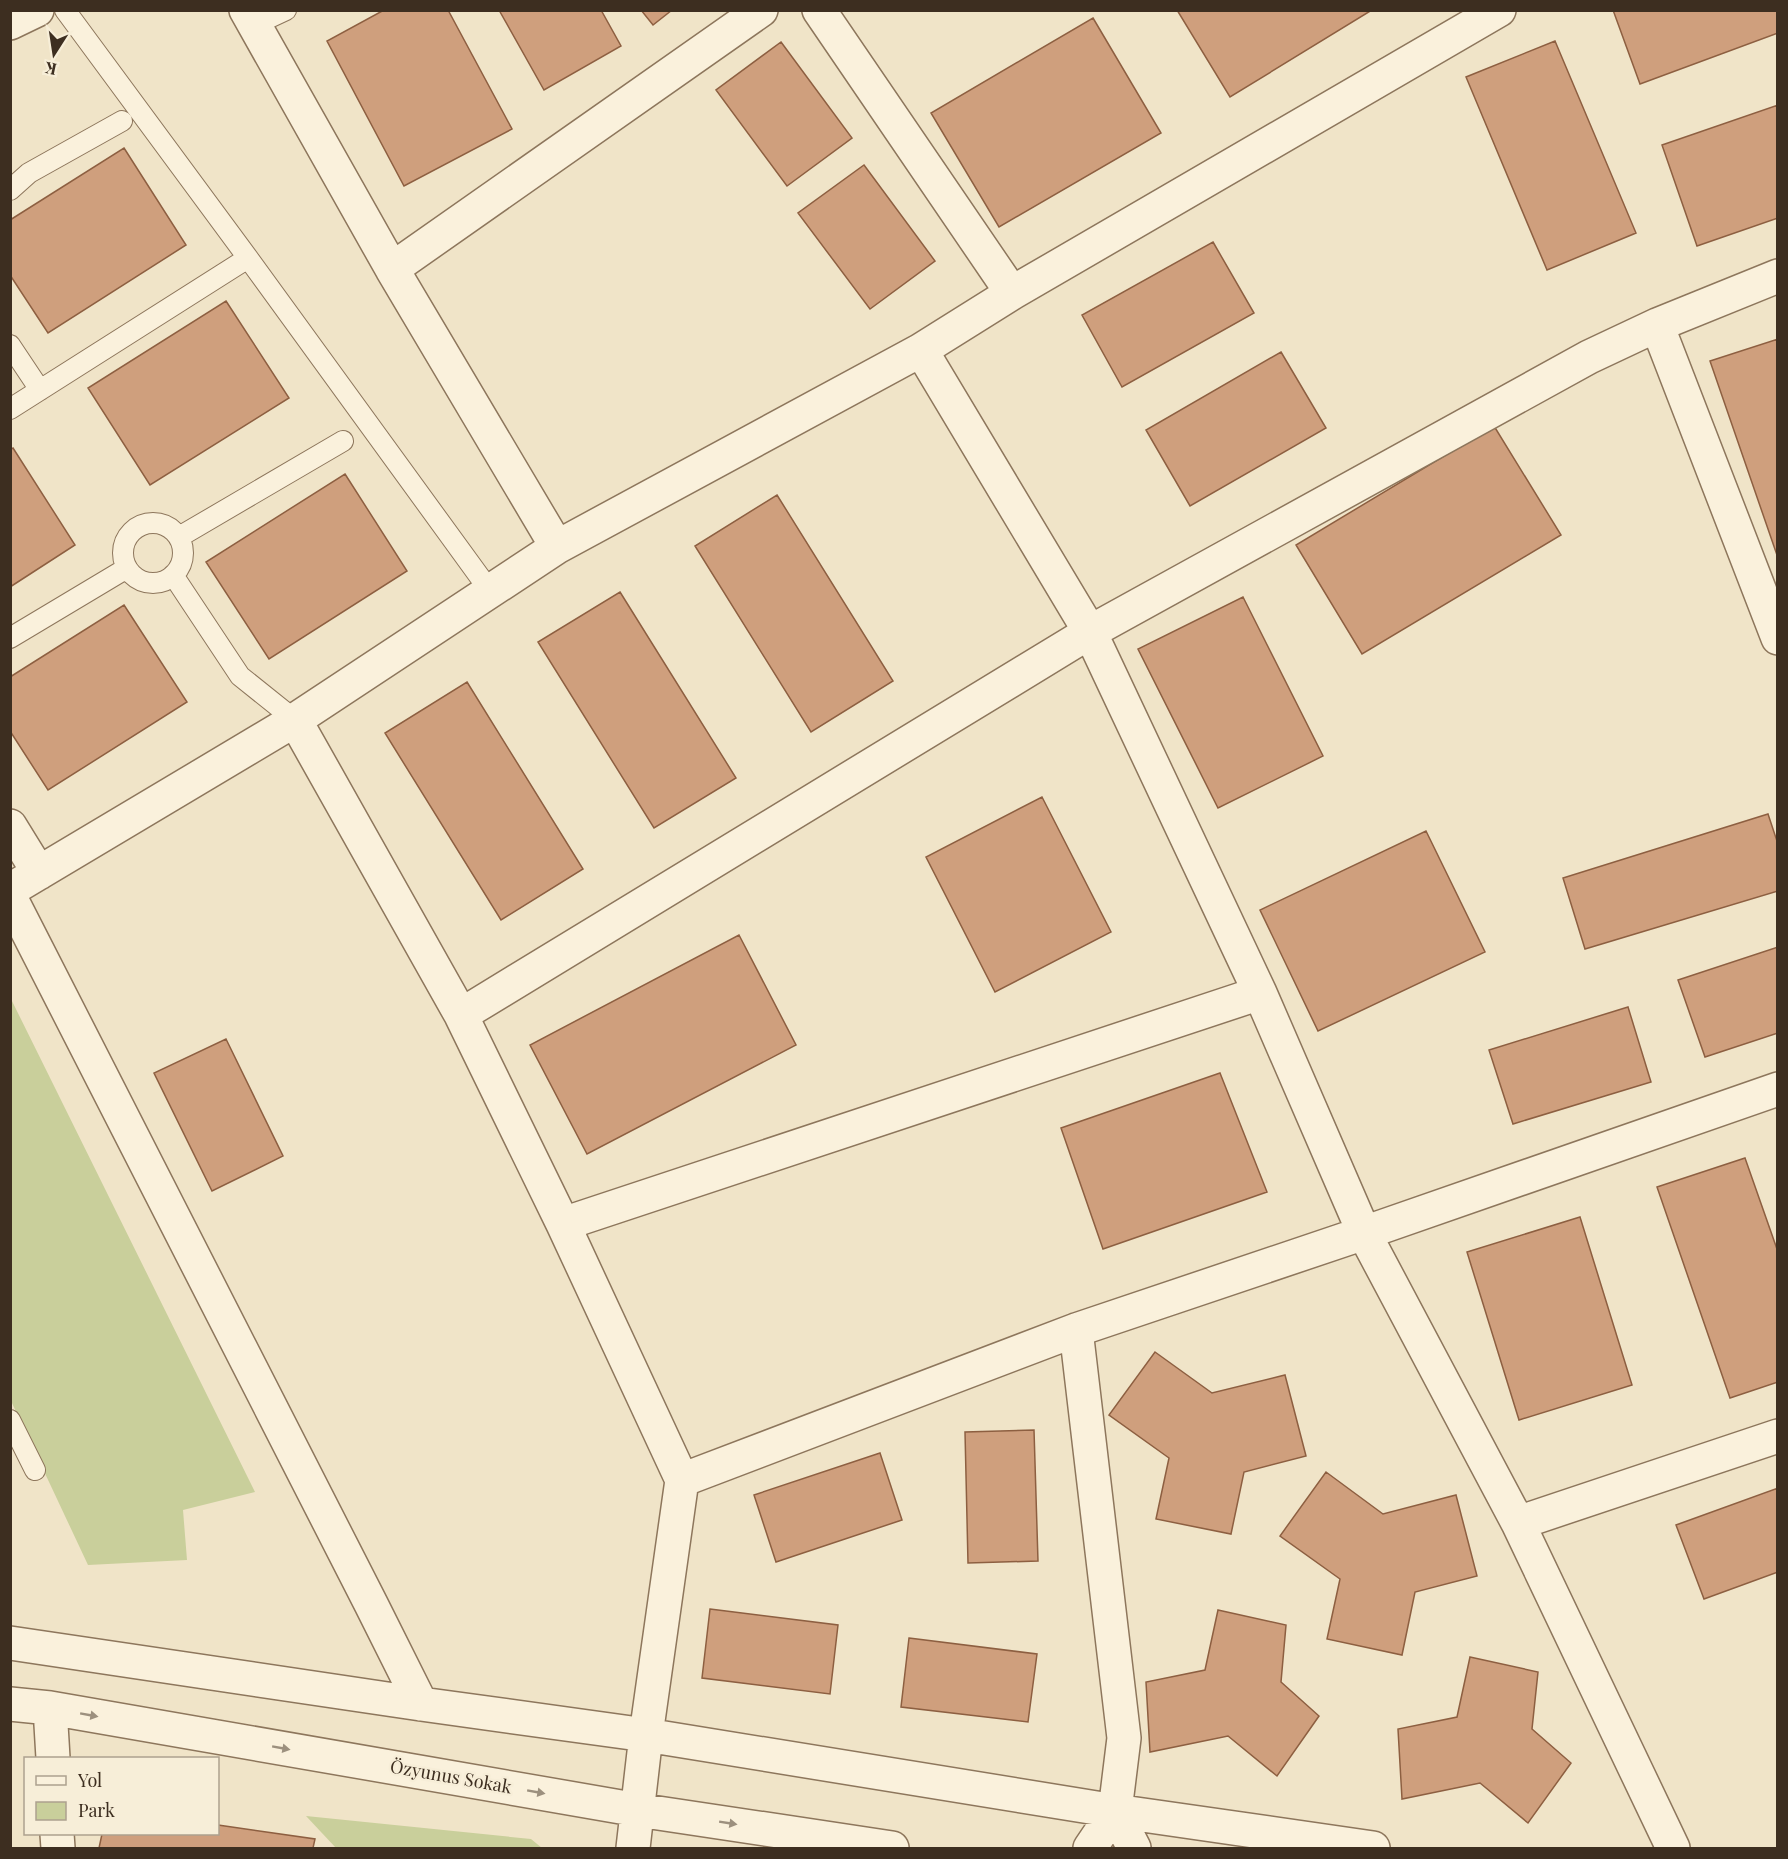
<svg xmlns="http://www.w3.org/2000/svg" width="1788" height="1859" font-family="'Playfair Display',serif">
  <rect width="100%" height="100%" fill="#f0e4c8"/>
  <path fill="#c9cf9b" d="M10,997L255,1492L183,1510L187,1560L88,1565L11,1401Z
    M306,1816L531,1839L542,1848H336Z"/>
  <path fill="#cf9f7d" stroke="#8d5f41" stroke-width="1.5" d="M384,10H448L512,129L404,186L327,41Z
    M499,10H601L621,46L544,90Z
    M641,10H672L653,25Z
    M1177,10H1372L1230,97Z
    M1613,10H1778V33L1640,84Z
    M1093,18L1161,133L999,227L931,113Z
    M1555,41L1636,233L1547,270L1466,77Z
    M781,42L852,138L787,186L716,90Z
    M1778,105V218L1697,246L1662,145Z
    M124,148L186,245L48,333L10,275V220Z
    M864,165L935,261L870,309L798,213Z
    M1213,242L1254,313L1122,387L1082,315Z
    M226,301L289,398L150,485L88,388Z
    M1778,339V558L1710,361Z
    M1281,352L1326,428L1190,506L1146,430Z
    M1494,426L1561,535L1362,654L1296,545Z
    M13,448L75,545L10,587V450Z
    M345,474L407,571L269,659L206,562Z
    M777,495L893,681L811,732L695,546Z
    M620,592L736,778L654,828L538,642Z
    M1243,597L1323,756L1218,808L1138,649Z
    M124,605L187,702L48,790L10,731V677Z
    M467,682L583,869L501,920L385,733Z
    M1042,797L1111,932L995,992L926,857Z
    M1768,814L1778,844V891L1585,949L1563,878Z
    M1426,831L1485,952L1318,1031L1260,910Z
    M739,935L796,1045L587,1154L530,1045Z
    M1778,947V1033L1705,1057L1678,980Z
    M1628,1007L1651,1082L1513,1124L1489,1050Z
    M226,1039L283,1156L212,1191L154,1073Z
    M1220,1073L1267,1192L1103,1249L1061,1128Z
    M1745,1158L1778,1252V1382L1730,1398L1657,1187Z
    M1580,1217L1632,1385L1519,1420L1467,1252Z
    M1155,1352L1212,1393L1285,1375L1306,1456L1244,1472L1231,1534L1156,1519L1169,1458L1109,1415Z
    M1034,1430L1038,1561L968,1563L965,1432Z
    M880,1453L902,1520L776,1562L754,1495Z
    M1326,1472L1383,1514L1456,1495L1477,1576L1415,1592L1402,1655L1327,1639L1340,1579L1280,1536Z
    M1778,1488V1572L1704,1599L1676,1525Z
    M710,1609L838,1625L830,1694L702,1678Z
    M1218,1610L1286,1625L1281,1682L1319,1716L1277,1776L1228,1736L1150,1752L1146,1682L1205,1670Z
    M909,1638L1037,1654L1028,1722L901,1707Z
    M1470,1657L1538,1672L1532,1729L1571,1763L1528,1823L1480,1783L1402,1799L1398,1729L1457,1717Z
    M218,1825L315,1839L313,1848H99L102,1834H218Z"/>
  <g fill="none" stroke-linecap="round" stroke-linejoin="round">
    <defs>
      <path id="lane" d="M65,10L248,258L490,591
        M254,25L286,10
        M10,190L29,173L122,121
        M10,345L40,390
        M10,409L248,258
        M123 553a30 30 0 1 1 60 0a30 30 0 1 1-60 0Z
        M179,537L343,441
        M173,575L240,676L295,720
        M10,638L127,568
        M10,1420L35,1470"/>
      <path id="street" d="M246,10L392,269L557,547
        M819,10L1012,293
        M10,23L37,10
        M392,269L761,10
        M1657,325L1778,638
        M921,350L1090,632L1260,993L1364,1233L1518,1523L1673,1848
        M295,720L461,1015L563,1224L682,1480L646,1735L633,1848
        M10,826L39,873
        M10,890L295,720L557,547L921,350L1012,293L1499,10
        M10,897L371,1604L421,1704
        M461,1015L1090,632L1589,357L1657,325L1778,276
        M563,1224L1260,993
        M1076,1330L1124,1738L1115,1811L1090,1848
        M682,1480L1076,1330L1364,1233L1778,1089
        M1518,1523L1778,1436
        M10,1643L421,1704L646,1735L1115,1811L1373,1848
        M10,1704L50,1708L638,1810L892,1848
        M50,1708L53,1758
        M1115,1811L1134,1848
        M57,1834L58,1848"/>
    </defs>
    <use href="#lane" stroke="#8d765c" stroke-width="22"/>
    <use href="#street" stroke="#8d765c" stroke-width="36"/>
    <use href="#lane" stroke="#faf1dc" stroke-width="20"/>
    <use href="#street" stroke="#faf1dc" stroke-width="33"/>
  </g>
  <defs><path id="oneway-solid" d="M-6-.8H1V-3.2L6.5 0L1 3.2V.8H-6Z" transform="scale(1.5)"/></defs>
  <g fill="#9c907e">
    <use href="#oneway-solid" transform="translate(89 1715) rotate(10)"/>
    <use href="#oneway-solid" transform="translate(281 1748) rotate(10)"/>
    <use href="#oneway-solid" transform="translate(536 1792) rotate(10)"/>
    <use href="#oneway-solid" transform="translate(728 1823) rotate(9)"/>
  </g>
  <g text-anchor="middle" stroke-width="5" stroke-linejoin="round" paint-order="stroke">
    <g font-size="18" fill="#3d2e20" stroke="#f7eed8">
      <text transform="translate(451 1777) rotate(10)" y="6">Özyunus Sokak</text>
    </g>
  </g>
  <rect width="1788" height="1859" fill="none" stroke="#3d2e20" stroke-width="24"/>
  <rect x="24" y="1757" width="195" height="78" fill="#f7eed8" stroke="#ada18e" stroke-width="1.5"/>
  <rect x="36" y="1776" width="30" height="9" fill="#faf1dc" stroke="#ada18e" stroke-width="1.5"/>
  <text x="78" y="1787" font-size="18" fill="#3d2e20">Yol</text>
  <rect x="36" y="1802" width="30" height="18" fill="#c9cf9b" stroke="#ada18e" stroke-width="1.5"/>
  <text x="78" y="1817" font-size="18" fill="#3d2e20">Park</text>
  <g transform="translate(54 54) rotate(192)" stroke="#f7eed8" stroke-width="4.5" paint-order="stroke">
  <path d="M0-4.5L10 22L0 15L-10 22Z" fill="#3d2e20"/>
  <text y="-9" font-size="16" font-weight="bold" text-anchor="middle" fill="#3d2e20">K</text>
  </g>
</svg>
